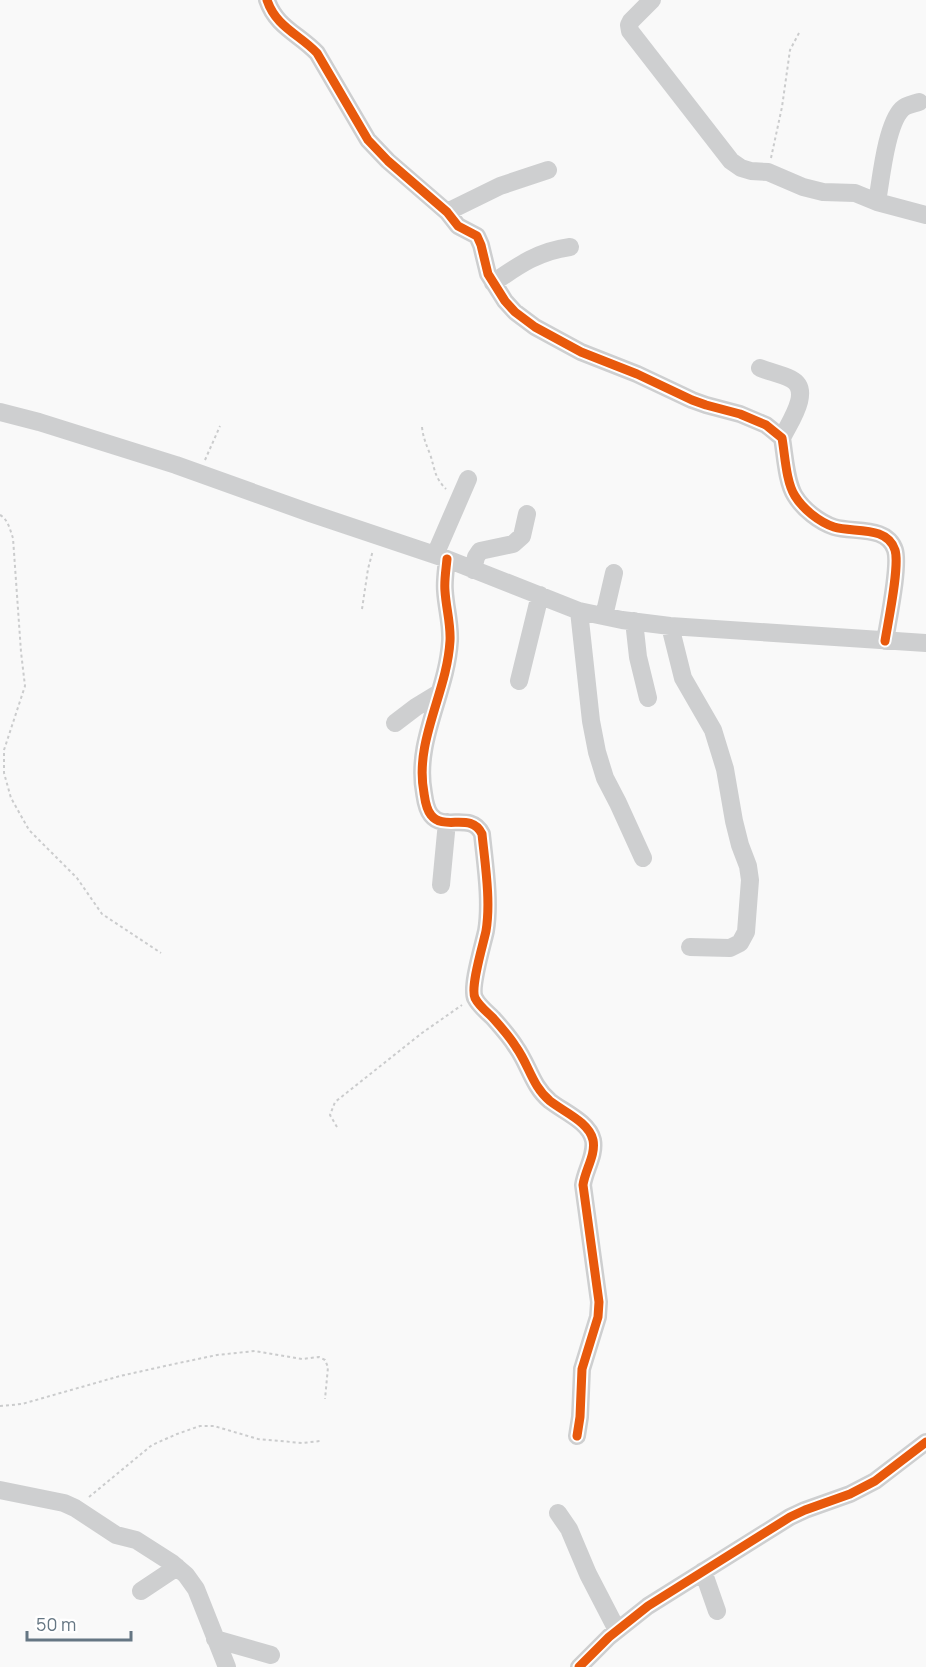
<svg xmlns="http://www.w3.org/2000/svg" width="926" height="1667" font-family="Manrope,sans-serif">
  <rect width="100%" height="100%" fill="#f9f9f9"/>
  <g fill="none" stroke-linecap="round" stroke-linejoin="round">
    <path stroke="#cbcccd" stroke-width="2" stroke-dasharray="3 3" stroke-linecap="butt" d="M771,158L782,107L790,50L799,33
      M422,427C423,437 426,444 430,454C435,469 434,477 446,489
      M205,460L220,426
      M0,515C8,519 10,530 13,538L21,652L25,686L4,750V773L11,798L29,830L77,878L102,914L161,953
      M362,609L368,569L373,550
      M337,1127L330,1115L335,1102L422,1033L462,1005
      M0,1406L22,1404L120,1376L174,1364L217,1355L255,1351L302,1359L319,1357L325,1360L328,1367L325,1399
      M89,1497L152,1445L177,1434L200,1426H214L258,1439L302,1443L320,1441"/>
    <path stroke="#cecfd0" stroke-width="18" d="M267,0C276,27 299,34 317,53L368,140L388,161L447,212L458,226L477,236L481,245L488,274L505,301L515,312L535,327L581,352L637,374L692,400L706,405L740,414L766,425L782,438C785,455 786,482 795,496C803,509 819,522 834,527C853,533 887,525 895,550C900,566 888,622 885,641
      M652,0L631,21L629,25L630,31L731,161L741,168L751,171L768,172L803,187L823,192L855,193L877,202L926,215
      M877,202C881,180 886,125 902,109C906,105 913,104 919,102
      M447,212L500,186L548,170
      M493,283C519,265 539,251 570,247
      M760,368C770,372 781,374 791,379C813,390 789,423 782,438
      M0,412L39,422L176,465L310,513L447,559L579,611L622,620L670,626L926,643
      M435,555L468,479
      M447,559C446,570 444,581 445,591C446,608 451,624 450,641C447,693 414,741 424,793C425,800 426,809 431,815C444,832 471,811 482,834C485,864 491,901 486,931C483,945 470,987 475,998C479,1006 487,1012 493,1018C501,1027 510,1037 516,1047C529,1065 532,1086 550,1101C564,1112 589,1122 593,1140C596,1155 585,1170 583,1185L599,1302L598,1317L582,1369L580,1417L577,1436
      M473,570L476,557L480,551L513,544L522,536L527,514
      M579,611L591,721L597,752L605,778L618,803L643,858
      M604,616L614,573
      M634,621L638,657L648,698
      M670,626L683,678L713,730L725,769L734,821L740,845L748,866L750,880L746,932L740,943L730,948L690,947
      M519,681L540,595
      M395,723L416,707L439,693
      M441,885L447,822
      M0,1490L64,1503L75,1508L116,1535L136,1540L172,1563L186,1575L196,1589L227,1667
      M558,1513L569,1529L588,1574L617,1630
      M703,1571L717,1611
      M141,1591L177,1567
      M215,1639L271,1655
      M579,1667L609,1637L648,1606L790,1517L805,1510L850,1494L875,1481L926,1442"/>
    <defs>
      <path id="cycleway" d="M267,0C276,27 299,34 317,53L368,140L388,161L447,212L458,226L477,236L481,245L488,274L505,301L515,312L535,327L581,352L637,374L692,400L706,405L740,414L766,425L782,438C785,455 786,482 795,496C803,509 819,522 834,527C853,533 887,525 895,550C900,566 888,622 885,641
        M447,559C446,570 444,581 445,591C446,608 451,624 450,641C447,693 414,741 424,793C425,800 426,809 431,815C444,832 471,811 482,834C485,864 491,901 486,931C483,945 470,987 475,998C479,1006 487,1012 493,1018C501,1027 510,1037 516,1047C529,1065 532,1086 550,1101C564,1112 589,1122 593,1140C596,1155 585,1170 583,1185L599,1302L598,1317L582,1369L580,1417L577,1436
        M579,1667L609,1637L648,1606L790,1517L805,1510L850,1494L875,1481L926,1442"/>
    </defs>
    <use href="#cycleway" stroke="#fff" stroke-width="13"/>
    <use href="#cycleway" stroke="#e8590c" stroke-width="9"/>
  </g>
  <path d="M27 1631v9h104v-9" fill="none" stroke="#657683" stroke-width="3"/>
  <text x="36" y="1631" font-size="18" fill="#657683" stroke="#ffffff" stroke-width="4.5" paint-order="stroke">50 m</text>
</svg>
